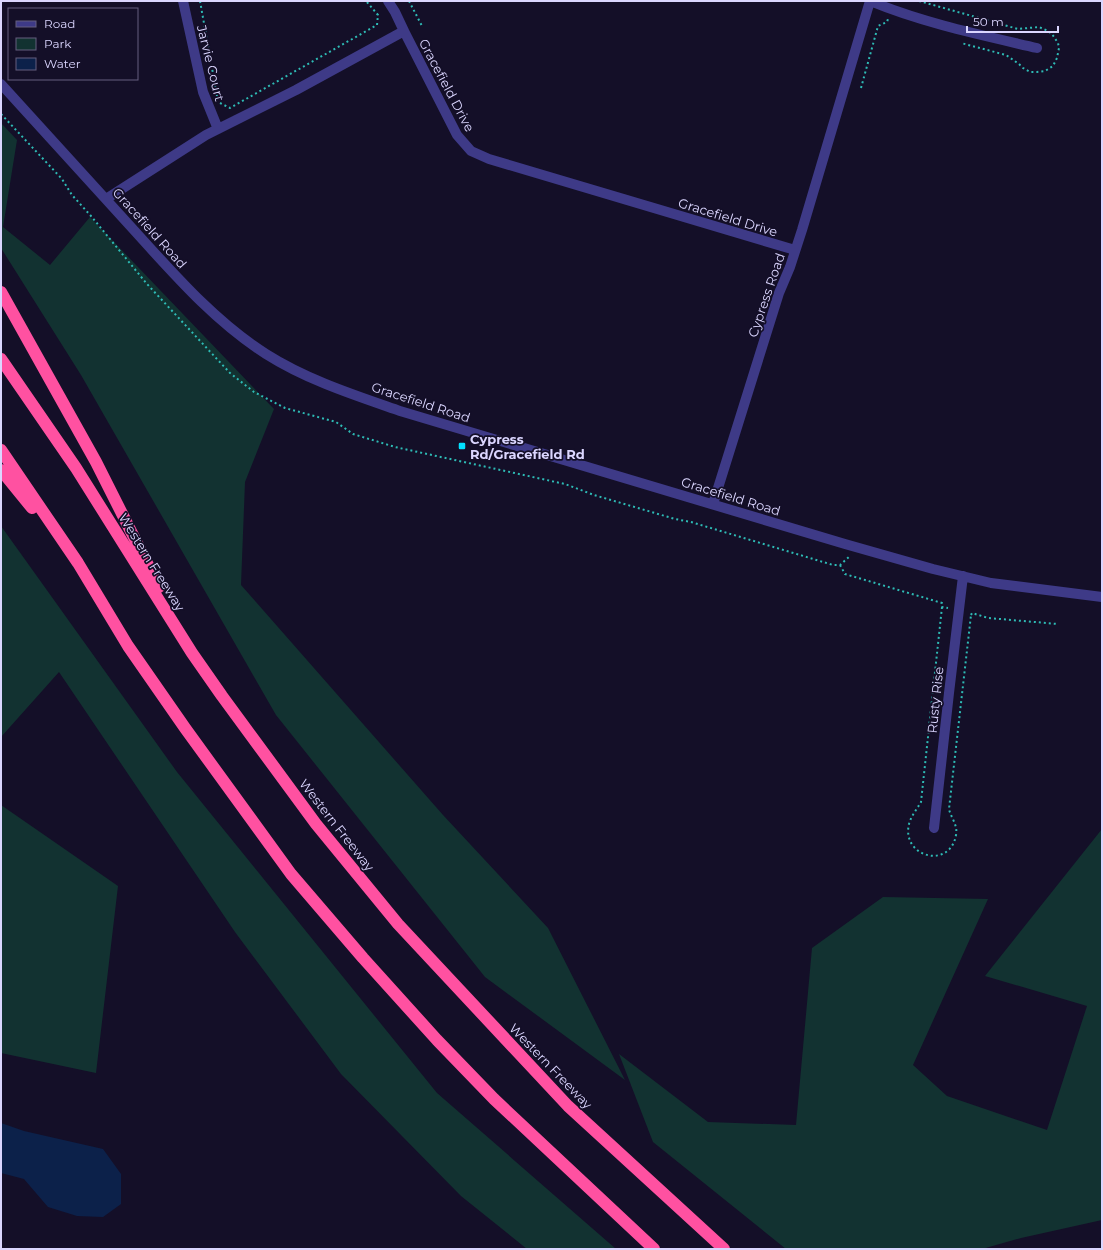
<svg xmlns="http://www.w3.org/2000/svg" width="1103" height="1250" font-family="Montserrat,sans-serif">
  <rect width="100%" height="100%" fill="#140f28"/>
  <path fill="#123231" d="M1,123L17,140L3,227L50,265L90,217L274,409L245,482L241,585L443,815L548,928L625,1080L485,977L276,715L81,375L1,248Z
    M1,526L177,772L437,1093L616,1249H527L461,1196L341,1074L235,932L59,672L1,737Z
    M1,805L118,886L96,1073L1,1053Z
    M1102,829V1220L1021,1238L982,1249H786L653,1142L619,1054L708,1122L796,1125L812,948L883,897L988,899L913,1065L947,1096L1047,1130L1087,1006L985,976Z"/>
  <path fill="#0c214a" d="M1,1123L24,1131L103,1149L121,1174V1204L103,1217L77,1216L48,1207L24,1179L1,1173Z"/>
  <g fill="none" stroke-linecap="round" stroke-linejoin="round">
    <path stroke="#2ebbb5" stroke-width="2" stroke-dasharray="2 3" stroke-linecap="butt" d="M200,1L217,96
      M409,1L422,26
      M919,1L1018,29L1039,27L1048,31L1052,34L1058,43L1059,48L1057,58L1053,66L1045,71L1037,72H1030L1023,68L1019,64L1006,55L961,43
      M861,88L878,26L887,22L888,19
      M220,103L230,108L377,25L378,15L366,1
      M1,114L62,179L72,195L91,216L147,284L230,373L254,392L285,408L336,422L353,434L395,447L565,484L594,495L675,519L691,522L833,565H840L850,556
      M840,565L845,574L942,603V607L948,608
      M942,607L921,802C917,809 911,816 909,824C901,857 950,870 956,835C958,825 951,818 949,809L971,615
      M971,615L972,613L988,618L1058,624"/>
    <path stroke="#3e3a87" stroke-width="10" d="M183,1L203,92L218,129
      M388,1L395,12L404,31
      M870,1C923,23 981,35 1037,48
      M1,84C45,132 88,180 132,228C173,273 214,321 266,354C307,380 354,395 400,411L845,544L933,569L991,583L1102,597
      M106,199L206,135L296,90L404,31L457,135L471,151L489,159L795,250
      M713,504L779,293L790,267L802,230L870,1
      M934,828L949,693L963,576"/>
    <path stroke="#ff51a1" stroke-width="12" d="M1,292L96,462L159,587
      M1,359L76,468L192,653L222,696L316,824L398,924L568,1106L724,1249
      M1,450L78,563L128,646L185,728L291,874L363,958L437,1040L494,1099L654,1249
      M1,470L32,508"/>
  </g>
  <rect fill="#02e0ff" stroke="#140f28" stroke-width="1.5" x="458" y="442" width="8" height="8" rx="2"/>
  <g text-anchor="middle" stroke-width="3.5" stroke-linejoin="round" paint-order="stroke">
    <g font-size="13" fill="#dbd6ff" stroke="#140f28">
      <text transform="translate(211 63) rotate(76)" y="5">Jarvie Court</text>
      <text transform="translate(447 85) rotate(62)" y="5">Gracefield Drive</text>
      <text transform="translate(728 217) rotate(17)" y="5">Gracefield Drive</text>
      <text transform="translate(150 228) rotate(48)" y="5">Gracefield Road</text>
      <text transform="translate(766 295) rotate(-71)" y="5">Cypress Road</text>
      <text transform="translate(421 402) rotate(18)" y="5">Gracefield Road</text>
      <text transform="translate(731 496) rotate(17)" y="5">Gracefield Road</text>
      <text transform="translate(152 562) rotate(58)" y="5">Western Freeway</text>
      <text transform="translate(935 700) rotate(-84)" y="5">Rusty Rise</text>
      <text transform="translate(337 825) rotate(52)" y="5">Western Freeway</text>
      <text transform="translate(551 1066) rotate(46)" y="5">Western Freeway</text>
    </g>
    <g font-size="13" font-weight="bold" fill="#dbd6ff" stroke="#140f28" text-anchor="start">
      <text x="470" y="444">Cypress<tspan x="470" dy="15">Rd/Gracefield Rd</tspan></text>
    </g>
  </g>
  <rect width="1103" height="1250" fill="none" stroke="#dbd6ff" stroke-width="4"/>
  <rect x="8" y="8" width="130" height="72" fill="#140f28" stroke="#645f7e"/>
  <rect x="16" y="21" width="20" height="6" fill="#3e3a87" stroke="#645f7e"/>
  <text x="44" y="28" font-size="12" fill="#dbd6ff">Road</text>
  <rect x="16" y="38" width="20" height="12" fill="#123231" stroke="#645f7e"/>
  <text x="44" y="48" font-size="12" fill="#dbd6ff">Park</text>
  <rect x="16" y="58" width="20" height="12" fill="#0c214a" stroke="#645f7e"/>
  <text x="44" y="68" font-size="12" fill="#dbd6ff">Water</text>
  <path d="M967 26v6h91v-6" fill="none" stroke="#dbd6ff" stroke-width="2"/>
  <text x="973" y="26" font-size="12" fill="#dbd6ff" stroke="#140f28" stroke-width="3" paint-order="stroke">50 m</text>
</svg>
